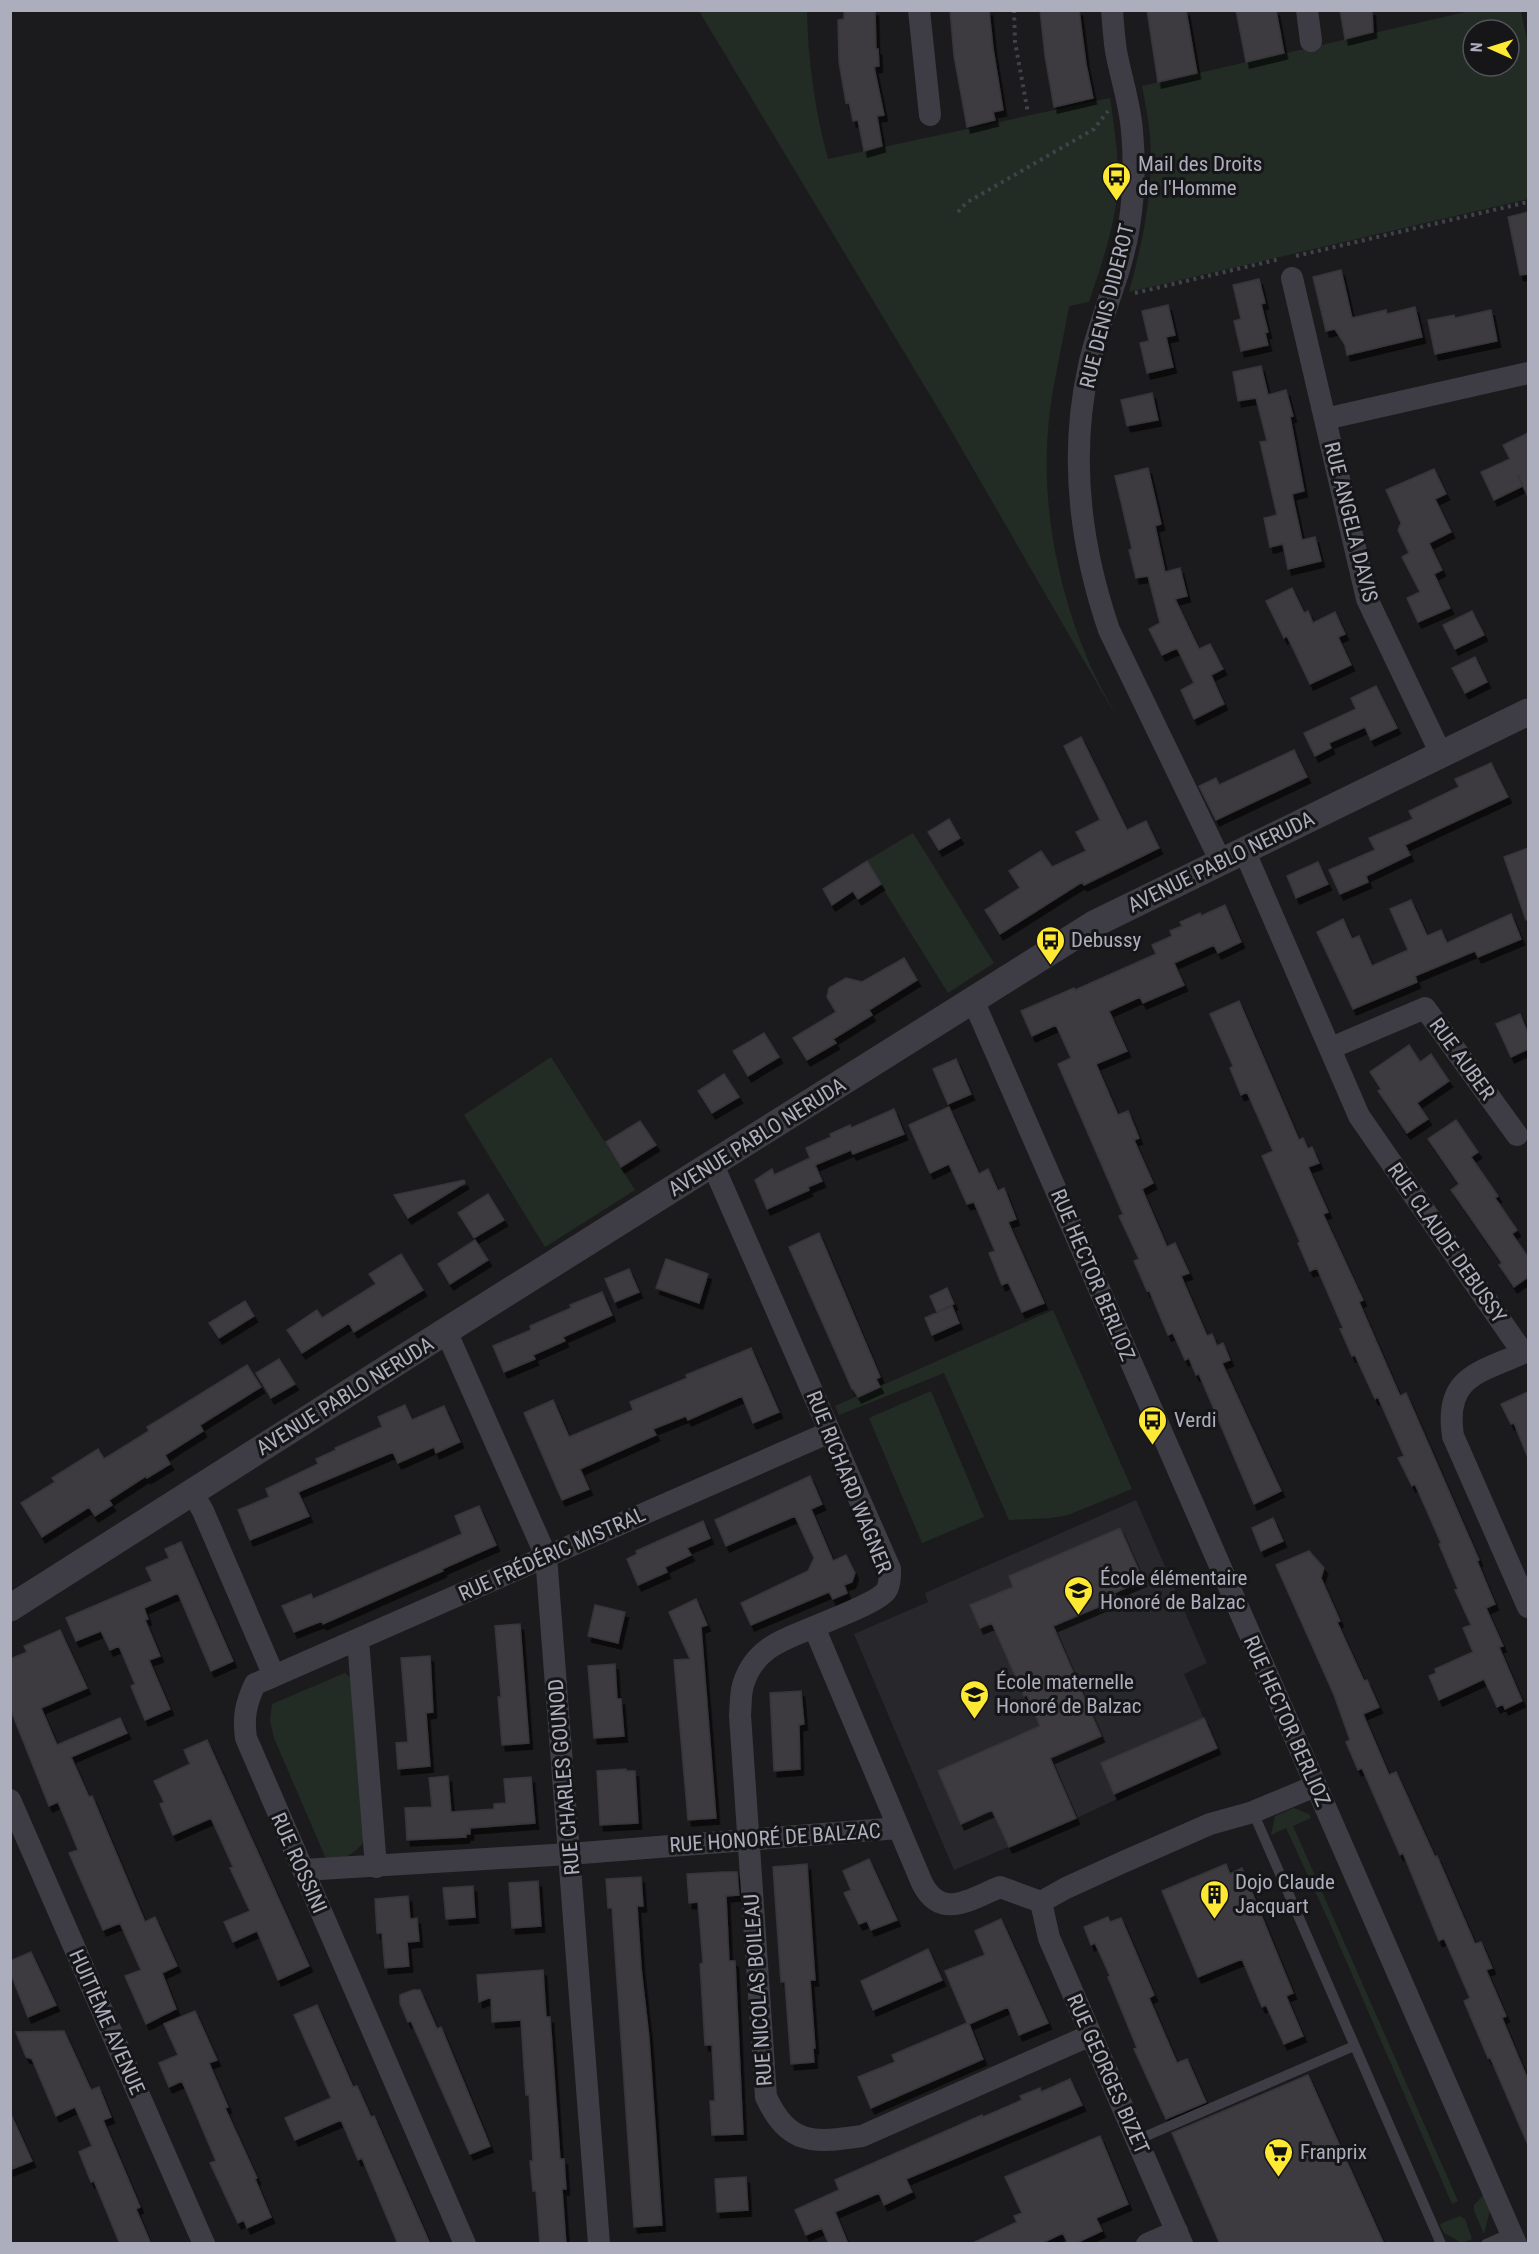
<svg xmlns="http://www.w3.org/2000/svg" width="1539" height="2254" font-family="'Roboto Condensed',sans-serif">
  <defs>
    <filter id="shadow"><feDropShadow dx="3.5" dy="6" stdDeviation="0" flood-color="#0009"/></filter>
  </defs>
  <rect width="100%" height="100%" fill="#1b1b1d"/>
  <path fill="#28272b" d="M1136,1500L1207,1663L1184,1674L1217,1748L1115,1794L1117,1799L1077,1818L954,1870L854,1634L928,1602L925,1593Z"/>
  <path fill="#222c25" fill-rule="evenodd" d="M699,11H807C808,60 815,112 828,159L1110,98C1115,132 1121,169 1116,204C1111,238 1100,269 1089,302L1069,306C1063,341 1055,375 1050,410C1039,496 1056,586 1090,665C1098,683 1108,700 1117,718L948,425Z
    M1470,11H1521L1528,45V199L1129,292C1143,241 1154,190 1150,137C1149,120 1145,103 1142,86ZM1473,30H1509V66H1473Z
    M913,833L994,963L948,993L866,861Z
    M551,1057L635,1190L545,1247L464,1115Z
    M1053,1310L1132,1489L1068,1515L1051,1518L1009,1520L944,1373L839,1415L835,1406Z
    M931,1391L984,1517L922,1543L869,1418Z
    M345,1673L352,1679L364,1842C353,1855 344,1859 327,1861L274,1738L270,1720L272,1704Z
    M1294,1808L1309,1814L1311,1818L1293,1826L1458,2201L1452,2204L1331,1926L1286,1828L1271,1835L1275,1816Z
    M1484,2194L1490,2210L1484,2234L1474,2211V2205Z
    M1460,2216L1465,2219L1472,2239L1462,2243L1444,2233L1440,2224Z"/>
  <path fill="#3c3b3f" stroke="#36353a" stroke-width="1.5" filter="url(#shadow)" d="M844,10H875L876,49H878L879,66L874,67L884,115L877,116L882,146L864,151L858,120L853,121L849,102L846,103L839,62L838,20L844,19Z
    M950,10H989L993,48L1003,110L993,112L995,120L967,127L954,56Z
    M1040,10H1079L1086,64L1093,98L1054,107L1045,56Z
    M1147,10H1186L1197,73L1158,82Z
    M1236,10H1276L1284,53L1246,62Z
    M1340,10H1372L1373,32L1345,39Z
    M1528,212V274L1520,275L1508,217Z
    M1341,270L1352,318L1386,310L1387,314L1415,307L1422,337L1347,355L1345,345L1335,329L1326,331L1313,277Z
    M1259,279L1265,303L1261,304L1268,332L1265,333L1268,345L1241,351L1234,321L1241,319L1233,285Z
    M1168,305L1175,335L1166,337L1173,367L1147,373L1140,343L1149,341L1142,311Z
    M1491,310L1497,341L1435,354L1428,320L1454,315L1455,318Z
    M1261,366L1268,395L1286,390L1293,416L1290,417L1304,491L1292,494L1302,540L1315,537L1321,561L1288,569L1283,544L1270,547L1264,518L1277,515L1260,442L1267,441L1256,398L1238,401L1233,372Z
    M1152,393L1158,420L1127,426L1121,400Z
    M1528,433V497L1518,475L1523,486L1494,500L1481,472L1510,459L1503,445Z
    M1148,468L1161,524L1155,526L1165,572L1180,568L1187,596L1175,599L1199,649L1210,644L1223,669L1211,675L1224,704L1194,719L1181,690L1194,683L1177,648L1162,655L1149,629L1160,623L1148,576L1136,578L1129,550L1132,549L1115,476Z
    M1434,469L1446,494L1435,499L1451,532L1429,543L1442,570L1434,574L1450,608L1418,622L1407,598L1420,592L1402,557L1409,553L1398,530L1401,523L1386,490Z
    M1292,588L1304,613L1308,611L1313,623L1335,612L1345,634L1338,637L1351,665L1310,684L1287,636L1284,638L1266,601Z
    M1472,611L1484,635L1455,649L1443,625Z
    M1475,657L1487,682L1465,693L1452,668Z
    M1376,686L1397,728L1371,740L1365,727L1329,743L1331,748L1315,756L1304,733L1356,709L1351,698Z
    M1081,737L1127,830L1146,821L1159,848L1084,885L1082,882L1000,934L985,910L1020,888L1009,871L1041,851L1052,867L1086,851L1076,832L1100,820L1064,746Z
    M1294,750L1307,777L1216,820L1199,786L1216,778L1219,785Z
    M1491,763L1508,797L1405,845L1410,855L1366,876L1368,882L1340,894L1329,870L1375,850L1369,838L1413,819L1409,811L1459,787L1455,779Z
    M949,819L960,838L939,850L928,832Z
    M1528,848V919L1526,920L1504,857Z
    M867,861L881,884L858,899L853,891L832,905L823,889Z
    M1318,862L1328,884L1296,898L1287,876Z
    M1411,900L1427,936L1441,930L1447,943L1511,914L1521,939L1478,957L1475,951L1415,976L1417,982L1353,1009L1317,932L1343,919L1352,939L1359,936L1372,966L1408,950L1390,909Z
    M1225,905L1241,942L1218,953L1214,945L1174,963L1184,985L1143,1003L1140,997L1109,1011L1127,1051L1096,1064L1118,1115L1128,1111L1139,1138L1134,1140L1153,1183L1142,1189L1167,1247L1175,1243L1189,1273L1181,1276L1207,1336L1212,1334L1217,1346L1223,1343L1230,1360L1222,1363L1281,1491L1254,1504L1199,1374L1196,1375L1189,1358L1185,1360L1173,1333L1168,1335L1149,1290L1147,1291L1134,1261L1139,1259L1119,1216L1123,1214L1058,1064L1071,1058L1056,1025L1032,1036L1021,1011L1074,988L1075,990L1156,954L1152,945L1172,936L1170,931L1182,926L1180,922L1200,913L1201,916Z
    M904,958L917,980L869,1010L872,1015L833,1039L836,1043L807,1060L793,1038L836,1012L827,997L829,988L846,978L862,982Z
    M1239,1001L1299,1140L1303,1138L1308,1149L1312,1147L1319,1163L1308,1167L1328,1212L1323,1214L1363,1300L1359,1302L1400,1396L1406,1393L1479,1560L1477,1561L1495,1604L1486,1608L1503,1646L1499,1647L1522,1701L1505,1709L1503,1704L1497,1707L1484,1679L1439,1700L1429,1676L1436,1673L1435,1669L1473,1652L1463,1628L1471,1625L1455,1590L1458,1589L1439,1544L1441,1543L1415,1484L1412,1486L1398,1458L1404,1456L1378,1397L1375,1399L1355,1355L1352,1356L1340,1329L1343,1328L1317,1268L1310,1271L1298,1243L1300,1242L1262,1156L1273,1151L1247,1092L1241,1095L1230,1068L1233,1066L1210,1014Z
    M1520,1014L1528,1034V1049L1511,1057L1496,1024Z
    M764,1033L779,1057L748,1076L733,1051Z
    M1409,1045L1420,1062L1431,1054L1449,1081L1417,1103L1428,1119L1407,1133L1378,1091L1381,1089L1370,1072Z
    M956,1059L971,1094L948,1104L933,1069Z
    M724,1074L739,1097L712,1113L698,1091Z
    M949,1107L979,1174L988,1169L998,1191L1004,1188L1016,1219L1008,1222L1044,1303L1022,1312L1008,1282L1002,1285L989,1253L995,1251L974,1202L967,1204L949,1164L930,1173L909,1125Z
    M894,1109L904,1134L853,1154L851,1150L815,1165L822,1181L808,1187L809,1190L767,1209L755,1180L772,1169L774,1175L810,1158L806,1148L831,1137L830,1134L850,1125L851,1128Z
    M1456,1120L1478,1152L1471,1157L1498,1196L1495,1198L1517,1230L1512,1234L1528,1257V1277L1514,1287L1499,1265L1502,1263L1451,1190L1459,1184L1428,1139Z
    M640,1121L656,1145L621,1167L606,1142Z
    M464,1180L465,1183L408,1218L394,1195Z
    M488,1194L504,1220L474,1238L458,1213Z
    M819,1233L880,1377L876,1379L880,1387L858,1397L853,1389H852L789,1247Z
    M475,1240L488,1260L450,1284L438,1264Z
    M401,1254L423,1290L354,1332L349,1323L302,1353L287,1330L317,1310L322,1318L376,1284L369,1274Z
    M666,1259L708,1274L699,1303L656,1288Z
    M629,1269L639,1292L615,1302L605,1279Z
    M947,1288L954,1304L937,1312L930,1296Z
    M602,1292L612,1315L563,1337L565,1341L533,1355L535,1359L504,1372L493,1346L531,1330L530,1326L571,1308L570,1305Z
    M245,1301L254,1316L219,1338L209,1323Z
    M952,1306L959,1323L932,1335L925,1318Z
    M751,1348L779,1412L753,1423L742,1396L688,1420L686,1416L653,1429L656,1435L580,1469L589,1489L562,1500L524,1413L553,1400L569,1437L633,1410L630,1402L687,1378L686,1375Z
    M279,1359L295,1384L271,1398L256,1373Z
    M247,1365L261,1387L200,1425L203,1431L165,1455L170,1464L147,1478L146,1476L109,1500L112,1505L95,1516L89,1507L42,1537L21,1503L55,1482L52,1478L98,1449L104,1459L149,1431L147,1427Z
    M1528,1392V1458L1514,1423L1511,1424L1501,1404Z
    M405,1405L412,1420L444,1406L460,1442L436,1453L434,1447L398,1463L393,1452L298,1492L309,1516L250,1540L238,1510L269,1497L266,1489L318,1464L316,1459L336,1450L335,1448L382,1427L378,1417Z
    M810,1476L822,1504L811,1509L833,1561L846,1555L855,1573L852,1582L844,1585L847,1593L833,1599L829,1592L751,1625L741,1603L808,1571L814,1558L795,1516L726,1546L715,1520Z
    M479,1506L496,1545L442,1569L443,1571L323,1624L322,1621L294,1632L282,1606L311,1594L313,1599L462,1534L455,1516Z
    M1273,1518L1283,1541L1261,1551L1252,1528Z
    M703,1521L710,1538L687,1548L691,1555L665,1567L667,1572L638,1585L627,1559L637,1554L636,1551Z
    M1120,1528L1143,1580L1114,1593L1117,1599L1053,1626L1101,1736L1050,1758L1076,1818L1009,1847L992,1810L961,1824L938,1771L1040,1726L1027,1695L1024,1696L992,1623L980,1628L970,1605L1013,1587L1009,1576Z
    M181,1542L233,1661L211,1671L178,1593L144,1608L148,1619L145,1620L160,1656L149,1660L170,1709L145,1720L131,1686L135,1684L119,1646L110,1650L101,1631L76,1641L66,1618L152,1581L146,1568L169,1558L165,1549Z
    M1309,1551L1324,1568L1321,1578L1340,1621L1337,1622L1364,1681L1367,1680L1379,1707L1363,1714L1389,1775L1396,1772L1435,1857L1437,1856L1475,1944L1481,1942L1492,1968L1486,1970L1506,2016L1502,2018L1528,2080V2145L1490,2057L1488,2058L1464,2001L1470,1998L1444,1938L1439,1941L1403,1853L1400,1855L1362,1768L1358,1770L1346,1742L1350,1740L1334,1695L1276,1565Z
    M696,1599L707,1625L701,1627L716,1818L688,1820L674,1660L690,1659L669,1612Z
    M595,1605L625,1612L618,1643L588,1636Z
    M520,1624L529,1743L502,1745L498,1697H501L495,1626Z
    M60,1630L87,1688L41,1708L57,1745L120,1718L127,1733L71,1757L89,1797L92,1796L145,1922L155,1917L177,1966L162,1973L176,2009L146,2024L125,1976L141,1970L120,1923L103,1930L69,1853L78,1850L69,1828L58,1802L49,1806L10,1708V1659L27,1652L24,1646Z
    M430,1656L433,1712L426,1713L430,1766L398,1769L396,1743L408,1742L401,1658Z
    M615,1664L617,1699H621L624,1736L594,1738L588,1666Z
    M801,1691L804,1724L799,1725L800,1769L774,1771L770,1693Z
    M1204,1718L1217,1748L1114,1794L1101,1763Z
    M207,1740L309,1966L278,1980L257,1931L233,1942L224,1922L250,1911L230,1868L233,1867L211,1818L173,1835L160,1804L164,1802L154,1781L190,1764L184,1750Z
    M626,1769V1771H635L638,1823L600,1825L597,1771Z
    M448,1776L451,1812L494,1809V1804L506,1803L504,1779L531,1777L535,1823L470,1828V1834H466V1837L407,1840L405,1808L432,1807L429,1778Z
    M869,1859L897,1920L871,1930L867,1921L859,1924L844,1893L851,1890L843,1871Z
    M807,1864L815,1980H810L815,2048H813L814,2062L791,2064L785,1982H781L773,1867Z
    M1226,1864L1230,1874L1242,1868L1293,1993L1286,1996L1303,2036L1284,2044L1266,2005L1262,2007L1242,1959L1198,1977L1162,1891Z
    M723,1872H737L739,1895L726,1896L729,1961H735L743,2134L712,2135L710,2101H715L712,2045H705L700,1964L703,1963L698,1902L689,1903L687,1874Z
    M641,1877L643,1906H637L641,1967L649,2038L662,2225L634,2227L612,1908H608L606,1879Z
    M538,1881L541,1926L512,1928L509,1883Z
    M473,1886L475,1917L446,1919L443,1888Z
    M408,1896L410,1919L417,1918L419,1941L407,1942L409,1966L385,1968L382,1933H377L375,1899Z
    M1108,1917L1110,1922L1121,1918L1154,1995L1149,1998L1177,2063L1187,2059L1206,2102L1166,2119L1134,2049L1137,2048L1108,1977L1110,1976L1095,1943L1091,1945L1084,1927Z
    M1001,1919L1048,2023L1019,2035L1008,2007L969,2024L983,2059L871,2108L858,2077L895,2062L892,2055L967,2023L945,1971L985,1955L975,1931Z
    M928,1949L942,1980L873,2010L861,1981Z
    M31,1952L56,2005L28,2017L10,1972V1961Z
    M543,1970L546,2017H550L560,2159H564L566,2189H562L566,2244H540L536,2191H533L530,2161H533L529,2095H526L524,2068L521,2020L492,2022L491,1997L479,2002L477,1975Z
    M413,1990H420L437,2029L441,2027L490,2146L470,2154L411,2021L408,2022L400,2003V1995Z
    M317,2005L353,2087L357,2086L371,2117L374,2116L430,2244H398L362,2158L358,2160L341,2120L295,2140L285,2118L331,2098L294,2015Z
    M195,2011L217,2060L209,2063L228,2107L225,2108L257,2178L255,2179L271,2217L247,2228L244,2220L238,2223L210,2163L216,2161L182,2081L169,2087L159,2063L178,2055L164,2024Z
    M64,2031L91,2090L99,2087L111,2117L103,2120L140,2207L136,2209L151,2244H120L94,2181L91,2182L79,2152L92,2146L75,2107L56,2116L32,2059L26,2057L16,2032Z
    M1308,2075L1384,2244H1220L1172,2133Z
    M1070,2079L1082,2105L906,2179L912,2192L884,2205L879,2193L835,2212L848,2244H829L822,2228L806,2235L795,2210L839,2190L835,2180L982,2115L983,2117L1022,2100L1020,2096L1040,2088L1041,2092Z
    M10,2112L32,2161L10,2170Z
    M1100,2136L1128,2204L1096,2218L1102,2231L1074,2244H1068L1063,2233L1040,2244H971L1017,2222L1014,2216L1022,2213L1005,2177Z
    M746,2177L748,2210L717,2212L715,2179Z"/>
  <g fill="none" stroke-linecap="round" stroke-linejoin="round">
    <path stroke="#41424a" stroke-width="4" stroke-dasharray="3 4.5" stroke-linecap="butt" d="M1014,10L1015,42L1028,113
      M958,212L966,203L1094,129L1108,111
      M1296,256L1528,202
      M1135,293L1280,259"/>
    <path stroke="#3e3d45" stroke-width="10" d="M1253,1812L1441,2244
      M1137,2140L1354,2046
      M1486,2244L1511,2233"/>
    <path stroke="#3e3d45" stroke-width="22" d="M919,10L930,115
      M1112,10C1113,24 1114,38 1116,51C1121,78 1130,104 1132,131C1135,163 1134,195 1129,226C1122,274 1099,319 1089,366C1069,455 1080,545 1109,630L1221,862
      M1307,10L1311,41
      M1292,278L1367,599L1441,754
      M1325,419L1528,373
      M1244,850L1359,1116L1523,1353C1478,1373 1444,1377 1453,1436L1528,1607
      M973,1000L1516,2244
      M1331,1048L1425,1008L1517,1135
      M713,1165L890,1569C890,1577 890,1585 886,1591C877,1603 829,1620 814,1627L922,1883C941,1921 970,1899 1000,1887L1041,1902
      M446,1331L546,1556L599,2244
      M192,1492L203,1511L274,1676L255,1684C246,1703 243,1717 246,1738L465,2244
      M814,1627C783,1640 756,1647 744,1682C740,1692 741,1705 740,1715L766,2097C789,2146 814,2143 862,2136L1091,2035
      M358,1640L376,1867
      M274,1676L830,1432
      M10,1800L204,2244
      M303,1870L569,1854L899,1828
      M1041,1902L1049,1938L1182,2244
      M1041,1902L1066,1888L1121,1863L1210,1824L1253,1812L1315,1786
      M1147,2244L1177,2231"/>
    <path stroke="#3e3d45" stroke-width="27" d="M10,1608L446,1331L1094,924L1528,712"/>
  </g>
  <defs>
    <symbol id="bus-pin" viewBox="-11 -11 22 30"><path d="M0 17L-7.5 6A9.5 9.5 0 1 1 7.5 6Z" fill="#fde833" stroke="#161618"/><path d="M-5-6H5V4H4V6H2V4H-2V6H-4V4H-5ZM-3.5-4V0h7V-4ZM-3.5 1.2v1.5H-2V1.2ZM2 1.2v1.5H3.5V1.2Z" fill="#111"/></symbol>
    <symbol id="school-pin" viewBox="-11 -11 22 30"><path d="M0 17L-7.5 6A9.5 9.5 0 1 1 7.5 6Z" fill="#fde833" stroke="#161618"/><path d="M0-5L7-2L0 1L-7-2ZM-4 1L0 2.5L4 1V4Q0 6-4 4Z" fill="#111"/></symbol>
    <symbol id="building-pin" viewBox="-11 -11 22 30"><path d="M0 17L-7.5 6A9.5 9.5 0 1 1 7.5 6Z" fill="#fde833" stroke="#161618"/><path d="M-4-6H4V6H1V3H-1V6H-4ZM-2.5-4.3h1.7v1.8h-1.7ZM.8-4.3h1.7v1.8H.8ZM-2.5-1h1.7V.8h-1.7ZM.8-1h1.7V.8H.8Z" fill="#111"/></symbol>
    <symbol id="supermarket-pin" viewBox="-11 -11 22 30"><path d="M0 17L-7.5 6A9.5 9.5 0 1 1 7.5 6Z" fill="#fde833" stroke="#161618"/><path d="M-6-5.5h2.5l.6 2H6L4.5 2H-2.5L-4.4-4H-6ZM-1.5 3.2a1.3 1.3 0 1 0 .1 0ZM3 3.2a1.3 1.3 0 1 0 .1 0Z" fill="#111"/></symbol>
  </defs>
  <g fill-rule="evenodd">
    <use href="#bus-pin" x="1100" y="160" width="33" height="45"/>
    <use href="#bus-pin" x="1034" y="924" width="33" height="45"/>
    <use href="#bus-pin" x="1136" y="1404" width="33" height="45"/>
    <use href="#school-pin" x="1062" y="1574" width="33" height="45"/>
    <use href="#school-pin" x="958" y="1678" width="33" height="45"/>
    <use href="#building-pin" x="1198" y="1878" width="33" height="45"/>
    <use href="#supermarket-pin" x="1262" y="2136" width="33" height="45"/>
  </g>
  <g text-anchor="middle" stroke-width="6" stroke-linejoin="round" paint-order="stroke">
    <g font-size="21" fill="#adaebd" stroke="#161618" text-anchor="start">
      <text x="1138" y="171">Mail des Droits<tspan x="1138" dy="24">de l'Homme</tspan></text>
      <text x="1071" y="947">Debussy</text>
      <text x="1174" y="1427">Verdi</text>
      <text x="1100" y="1585">École élémentaire<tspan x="1100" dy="24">Honoré de Balzac</tspan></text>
      <text x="996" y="1689">École maternelle<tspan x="996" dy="24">Honoré de Balzac</tspan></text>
      <text x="1235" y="1889">Dojo Claude<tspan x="1235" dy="24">Jacquart</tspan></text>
      <text x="1300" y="2159">Franprix</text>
    </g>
    <g font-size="21" fill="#adaebd" stroke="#161618">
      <text transform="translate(1107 306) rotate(-76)" y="7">RUE DENIS DIDEROT</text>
      <text transform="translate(1351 522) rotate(76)" y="7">RUE ANGELA DAVIS</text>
      <text transform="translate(1221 862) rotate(-26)" y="7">AVENUE PABLO NERUDA</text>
      <text transform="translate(1462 1059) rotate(54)" y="7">RUE AUBER</text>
      <text transform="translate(757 1137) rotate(-32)" y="7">AVENUE PABLO NERUDA</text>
      <text transform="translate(1447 1243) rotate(55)" y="7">RUE CLAUDE DEBUSSY</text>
      <text transform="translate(1093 1275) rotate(67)" y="7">RUE HECTOR BERLIOZ</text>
      <text transform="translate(345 1396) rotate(-32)" y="7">AVENUE PABLO NERUDA</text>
      <text transform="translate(849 1482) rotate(68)" y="7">RUE RICHARD WAGNER</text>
      <text transform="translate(552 1554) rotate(-24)" y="7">RUE FRÉDÉRIC MISTRAL</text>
      <text transform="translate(1287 1721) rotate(66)" y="7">RUE HECTOR BERLIOZ</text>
      <text transform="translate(564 1777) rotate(-95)" y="7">RUE CHARLES GOUNOD</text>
      <text transform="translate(775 1838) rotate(-4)" y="7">RUE HONORÉ DE BALZAC</text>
      <text transform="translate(299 1863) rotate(66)" y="7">RUE ROSSINI</text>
      <text transform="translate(758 1990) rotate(-94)" y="7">RUE NICOLAS BOILEAU</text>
      <text transform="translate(107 2022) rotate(66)" y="7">HUITIÈME AVENUE</text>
      <text transform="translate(1108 2074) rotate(66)" y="7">RUE GEORGES BIZET</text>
    </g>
  </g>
  <rect width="1539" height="2254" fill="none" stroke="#adaebd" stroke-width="24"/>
  <g transform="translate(1491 48) rotate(273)"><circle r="28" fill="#161618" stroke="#52535a" stroke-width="1.5"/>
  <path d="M0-4.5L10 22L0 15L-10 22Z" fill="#fde833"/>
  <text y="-9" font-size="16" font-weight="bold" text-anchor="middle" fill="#adaebd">N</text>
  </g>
</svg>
